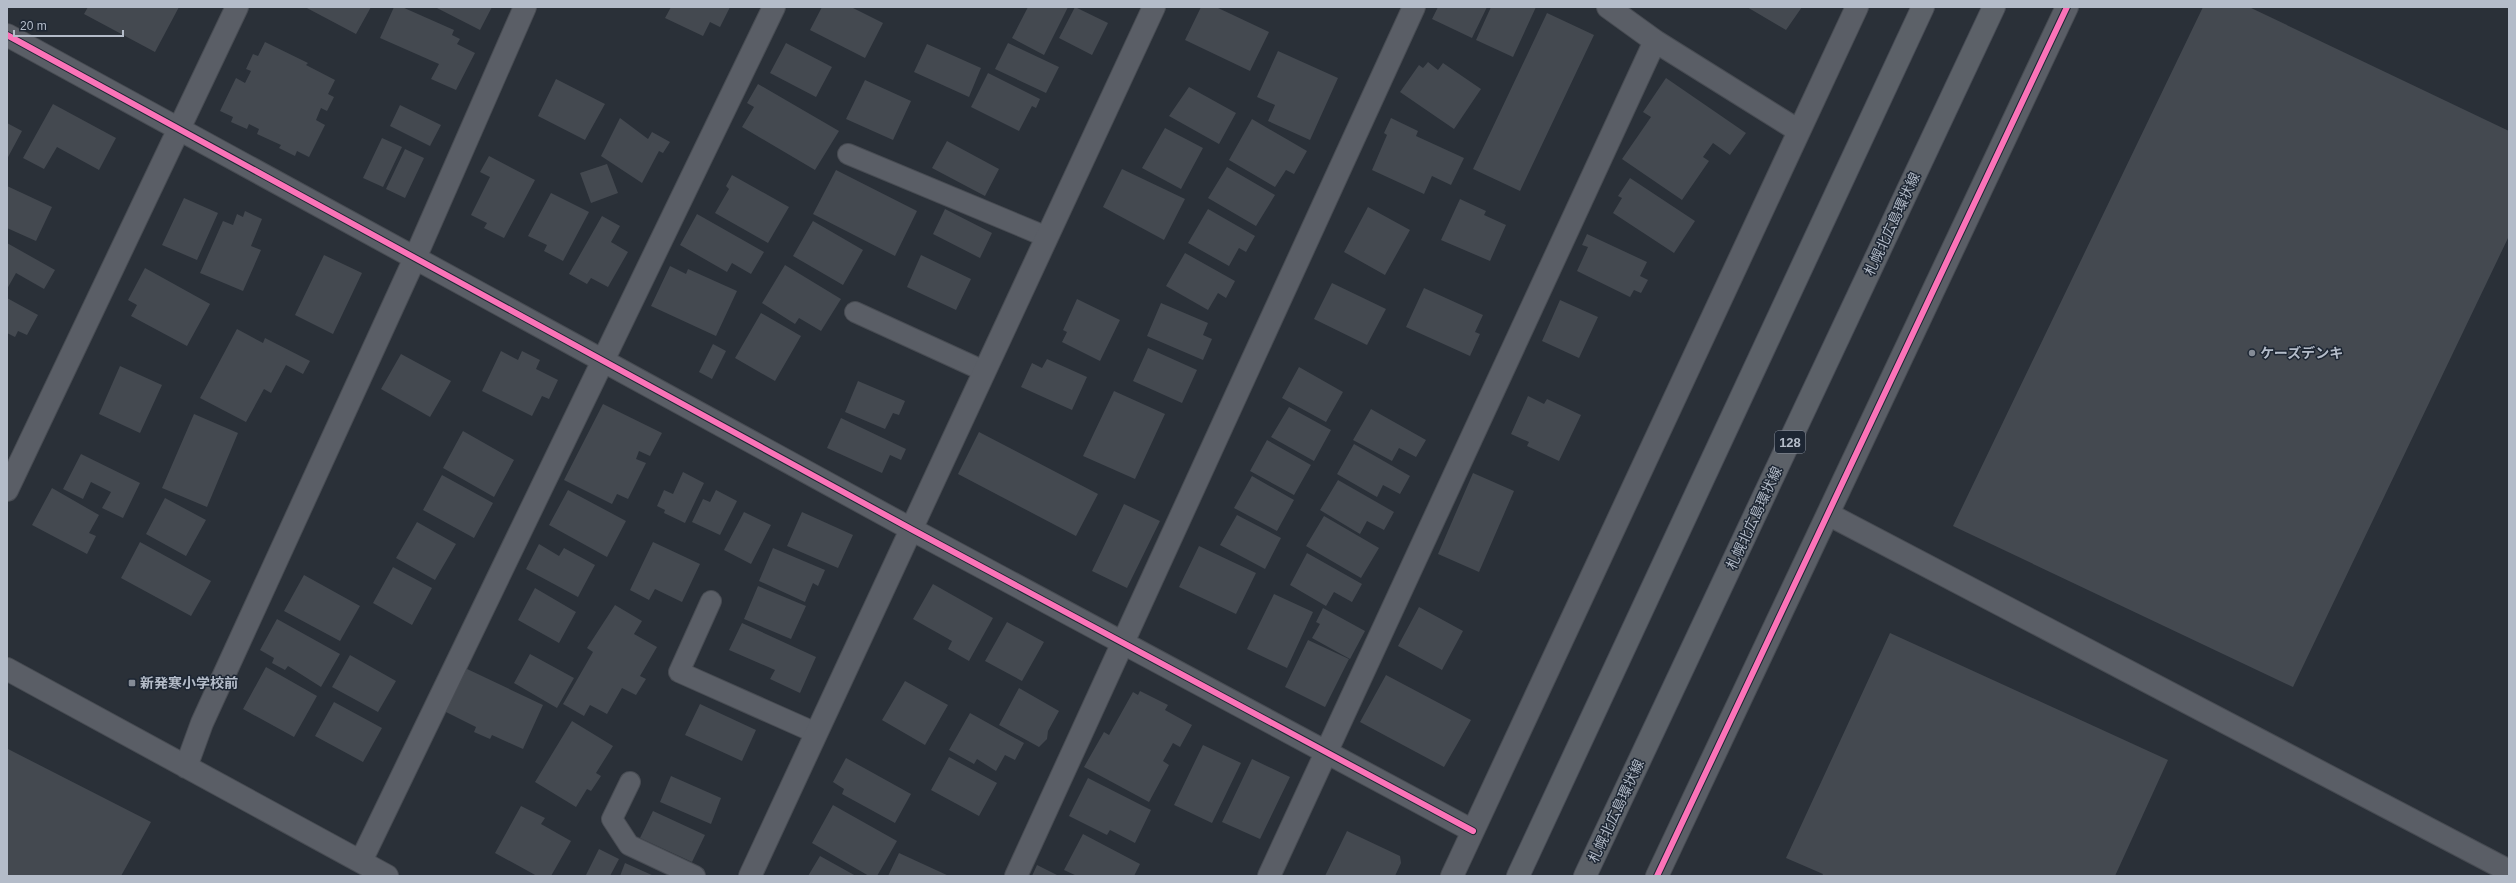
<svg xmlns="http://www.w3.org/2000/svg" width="2516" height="883" font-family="Arial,'Noto Sans JP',sans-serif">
  <rect width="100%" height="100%" fill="#2a3038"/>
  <path fill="#444950" d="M88,7H179L155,52L84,14Z
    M305,7H371L356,34Z
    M394,7H402L454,30L452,35L460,39L457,44L475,53L456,90L431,79L439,64L380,38Z
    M435,7H492L480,30Z
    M671,7H730L720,27L710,22L703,36L665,18Z
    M822,7H851L883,23L865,58L810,30Z
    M1028,7H1068L1044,55L1012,38Z
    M1075,7L1108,23L1092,55L1059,38Z
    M1201,7H1216L1269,32L1250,71L1185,40Z
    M1438,7H1487L1472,38L1432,19Z
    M1491,7H1536L1513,57L1476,40Z
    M1747,7H1802L1786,30Z
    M2203,7H2249L2509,131V236L2293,687L1953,526Z
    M1547,13L1594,35L1520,191L1473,169Z
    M265,42L308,63L306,65L335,80L328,94L334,97L327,111L321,108L316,120L325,125L309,157L297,151L295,156L279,148L281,145L257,134L259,129L249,124L247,129L231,122L233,117L220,111L236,78L245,83L251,71L246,69L253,54L258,56Z
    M786,43L832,67L816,97L770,73Z
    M1008,43L1059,67L1046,93L995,69Z
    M927,44L981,68L969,97L914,72Z
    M1278,51L1338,78L1310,140L1268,121L1275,105L1257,97Z
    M1428,62L1438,70L1443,63L1481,89L1454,129L1400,92L1419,65L1423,68Z
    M988,73L1040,99L1036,108L1032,106L1019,131L971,107Z
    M1666,78L1746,133L1730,155L1713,143L1703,157L1709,161L1682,200L1622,159L1651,117L1643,112Z
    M556,79L605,104L585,140L538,116Z
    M865,80L911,101L893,140L846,119Z
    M758,84L839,131L815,170L742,127L754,107L747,103Z
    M1189,87L1236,113L1219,144L1169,116Z
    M53,104L116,138L99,170L57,147L44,169L23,158Z
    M400,105L441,125L430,146L390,126Z
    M620,118L648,139L652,132L670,142L663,153L659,151L642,183L601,156Z
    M1391,118L1418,131L1416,136L1464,158L1451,185L1432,176L1424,194L1372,170L1387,135L1384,133Z
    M1252,119L1307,151L1294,174L1286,170L1275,187L1229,160Z
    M7,123L22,131L7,159Z
    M1165,128L1203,148L1181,189L1142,168Z
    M382,138L402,147L383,187L363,178Z
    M947,141L999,169L985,196L932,168Z
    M405,149L424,158L405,198L386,189Z
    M489,156L535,180L504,238L484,228L487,223L471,215L490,177L480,172Z
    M607,164L618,193L591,203L580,173Z
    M1227,167L1275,195L1256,226L1208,198Z
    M1122,169L1185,199L1164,240L1103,207Z
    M836,170L917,211L895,256L813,214Z
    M732,175L789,207L768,243L715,213L729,189L726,186Z
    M1630,178L1695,221L1674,253L1613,213L1622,198L1618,196Z
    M7,186L52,207L36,241L7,228Z
    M551,193L589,212L563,261L544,251L547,245L528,236Z
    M184,198L218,213L197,260L162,245Z
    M1460,199L1486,211L1484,215L1506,225L1490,261L1441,240Z
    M1368,207L1410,230L1385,275L1344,252Z
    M945,209L992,233L980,258L933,234Z
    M1208,209L1255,236L1246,252L1239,248L1229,266L1188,243Z
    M245,211L262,219L251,246L261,250L243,291L200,273L223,221L233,225L237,214L243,217Z
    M697,214L764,252L751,274L732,263L727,272L680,245Z
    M602,216L620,226L611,242L628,252L608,287L591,278L587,284L569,274Z
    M813,221L863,250L843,285L793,256Z
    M1587,234L1647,262L1640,276L1648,280L1641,293L1634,290L1630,297L1577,271L1588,247L1582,245Z
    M7,243L55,270L44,289L16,273L7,289Z
    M1185,253L1235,281L1226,298L1218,293L1208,310L1166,286Z
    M324,255L362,273L333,334L295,315Z
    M921,255L971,279L956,310L907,287Z
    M785,265L841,299L821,331L799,318L795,324L762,303Z
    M670,266L686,274L688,269L737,291L716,336L651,306Z
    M145,268L210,304L187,346L131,316L137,305L128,300Z
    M1332,283L1386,309L1367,345L1314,319Z
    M1424,288L1483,315L1475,332L1480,334L1470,356L1406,327Z
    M7,298L38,315L27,335L18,331L15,337L7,333Z
    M1077,299L1120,320L1100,361L1062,342L1067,332L1063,330Z
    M1560,300L1598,317L1579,358L1542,341Z
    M1161,303L1208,323L1203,335L1212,339L1203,360L1147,336Z
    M761,313L801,336L775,381L735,358Z
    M237,329L263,343L265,338L310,361L303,374L286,365L271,393L264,389L246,422L200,398Z
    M713,344L726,351L712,379L699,372Z
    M1148,348L1197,370L1182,403L1133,381Z
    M501,351L518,360L522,351L540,360L536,369L558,380L549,399L542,396L532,416L482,391Z
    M401,354L451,381L430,417L381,389Z
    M1047,359L1087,377L1072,410L1021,387L1032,363L1042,368Z
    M120,366L162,385L140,433L99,414Z
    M1299,367L1343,392L1326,422L1282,398Z
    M858,381L905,401L899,415L893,413L885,429L845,412Z
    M1114,391L1165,414L1135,479L1083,456Z
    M1528,396L1544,404L1547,399L1581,415L1559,461L1527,446L1529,442L1511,434Z
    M603,404L662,433L650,456L639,451L636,459L646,463L628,499L617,494L612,504L564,480Z
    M1289,407L1331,430L1314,461L1271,437Z
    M1371,409L1426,440L1416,457L1399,448L1392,461L1353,440Z
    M194,414L238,433L207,507L162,488Z
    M841,418L906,449L901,460L890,455L882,473L827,448Z
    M463,431L514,460L494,497L443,468Z
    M979,432L1098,494L1076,536L958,474Z
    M1267,440L1311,465L1294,495L1250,471Z
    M1354,444L1410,476L1400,494L1383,485L1377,497L1337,474Z
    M81,454L140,483L123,518L102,508L111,492L91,482L83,499L63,489Z
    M683,472L704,483L685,523L664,513L665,510L657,506L664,490L673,494Z
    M1473,473L1514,491L1479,572L1438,554Z
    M442,475L493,503L474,538L423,510Z
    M1252,476L1294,500L1277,531L1234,508Z
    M1338,480L1394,512L1384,530L1367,521L1360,534L1320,510Z
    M52,488L99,515L89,533L96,536L87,554L32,525Z
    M568,490L626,521L607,557L549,525Z
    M716,490L737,501L720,535L692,522L703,499L710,502Z
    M165,498L206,520L186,556L146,534Z
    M1124,504L1160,521L1127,588L1092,571Z
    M744,512L771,525L751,564L724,550Z
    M802,512L853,535L838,568L787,546Z
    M1237,515L1281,538L1265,569L1220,545Z
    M1324,516L1379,548L1361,578L1306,546Z
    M417,522L456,544L435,580L396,558Z
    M140,542L211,581L191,616L121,578Z
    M653,542L700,564L682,602L655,589L649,600L630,590Z
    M539,544L559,556L564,548L595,565L578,597L526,569Z
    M1199,546L1256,573L1236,614L1179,587Z
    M773,548L825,570L818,586L813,583L805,602L759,581Z
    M1307,553L1362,584L1352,602L1334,592L1326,606L1290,585Z
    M393,567L432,588L412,625L373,603Z
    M304,575L360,606L340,641L284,611Z
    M933,584L993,618L969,661L948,649L952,641L913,619Z
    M758,586L806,606L791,639L744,619Z
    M535,588L576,612L559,643L518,620Z
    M1274,594L1313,612L1287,668L1247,649Z
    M615,605L642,621L634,634L657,647L640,676L646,679L636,695L622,688L607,714L590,705L584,716L563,704L593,652L587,648Z
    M1419,607L1463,631L1442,670L1398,646Z
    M1323,608L1365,631L1350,659L1312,638L1320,624L1316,622Z
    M277,619L340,654L321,687L288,666L285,670L272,663L274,658L260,650Z
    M1007,622L1044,642L1022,681L985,661Z
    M742,623L816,657L800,693L770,679L775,670L729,650Z
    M1890,633L2168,760L2115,876H1822L1823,874L1786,858Z
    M1308,640L1349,659L1325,707L1285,687Z
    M530,654L574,678L557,708L514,683Z
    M350,655L396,681L378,712L332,687Z
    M266,667L317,696L294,737L243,709Z
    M465,668L543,705L523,749L492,735L490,739L474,732L476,727L444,711Z
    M1386,675L1471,720L1444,767L1360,722Z
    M905,681L948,705L925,745L882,720Z
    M1019,688L1059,711L1048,731L1047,739L1039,747L999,725Z
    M1140,691L1168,705L1165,710L1192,725L1180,747L1173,743L1163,761L1169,765L1149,802L1084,767L1104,732L1109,735L1133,692L1138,695Z
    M334,702L382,728L363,762L315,736Z
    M700,704L756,730L742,761L685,735Z
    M970,713L1024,743L1015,760L1005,755L996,771L977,759L974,764L949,750Z
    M572,721L613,746L596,773L601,776L591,791L587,789L576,807L535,782Z
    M1203,745L1241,763L1212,823L1174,805Z
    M8,749L151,822L121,876H7Z
    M949,757L997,783L979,816L931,790Z
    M846,758L911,794L895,823L842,794L844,789L833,782Z
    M1252,759L1290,777L1260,839L1222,822Z
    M671,776L721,798L711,824L660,802Z
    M1088,778L1151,810L1135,843L1110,830L1107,835L1069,816Z
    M833,805L897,841L877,876H869L812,843Z
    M521,806L545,818L541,824L571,841L551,876H537L495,853Z
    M653,811L705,835L692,862L640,838Z
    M1347,831L1400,856L1401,863L1395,876H1325Z
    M1083,834L1140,864L1134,876H1077L1064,870Z
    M599,849L619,859L610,876L586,875Z
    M899,853L949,876H888Z
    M820,856L856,876H808Z
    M625,863L654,876H620Z
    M1037,865L1059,876H1032Z"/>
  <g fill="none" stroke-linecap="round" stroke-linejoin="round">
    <defs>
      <path id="lane" d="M848,154L1047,237
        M855,312L984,371
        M711,601L679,672L816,733
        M630,782L612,819L629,845L695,876"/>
      <path id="street" d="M1608,7L1655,41L1799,131
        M7,35L911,529L1473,831
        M7,490L237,7
        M1828,514L2509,871
        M7,669L387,876
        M186,767L202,723L415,258L525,7
        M361,861L774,7
        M750,876L1154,7
        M1016,876L1414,7
        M1269,876L1655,41
        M1452,876L1857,7
        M1657,876L2067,7"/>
      <path id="primary" d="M1518,876L1923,7
        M1585,876L1994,7"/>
    </defs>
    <use href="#lane" stroke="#484c53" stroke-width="22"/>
    <use href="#street" stroke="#484c53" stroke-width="24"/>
    <use href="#primary" stroke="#484c55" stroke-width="24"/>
    <use href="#lane" stroke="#5a5e66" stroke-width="20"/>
    <use href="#street" stroke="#5a5e66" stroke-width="22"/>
    <use href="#primary" stroke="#5c6168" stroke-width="22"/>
    <defs>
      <path id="cycleway" d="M7,35L911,529L1473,831
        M1657,876L2067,7"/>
    </defs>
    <use href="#cycleway" stroke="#1d2633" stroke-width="8"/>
    <use href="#cycleway" stroke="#fb73b8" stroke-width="6"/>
  </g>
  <g fill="#848b96" stroke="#1d2633" stroke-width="1.5">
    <circle cx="2252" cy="353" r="4"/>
    <rect x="128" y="679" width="8" height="8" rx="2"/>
  </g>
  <g text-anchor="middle" stroke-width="3" stroke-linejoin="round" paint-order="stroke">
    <rect fill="#1d2633" stroke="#878f9c" stroke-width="1" x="1775" y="431" width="30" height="22" rx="3"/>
    <g font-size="13" font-weight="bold" fill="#b4bcc9">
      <text x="1790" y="447">128</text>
    </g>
    <g font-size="14" fill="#b4bcc9" stroke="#1d2633">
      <text transform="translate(1892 224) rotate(-65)" y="5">札幌北広島環状線</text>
      <text transform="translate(1754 518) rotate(-65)" y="5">札幌北広島環状線</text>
      <text transform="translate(1616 811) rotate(-65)" y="5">札幌北広島環状線</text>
    </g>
    <g font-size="14" font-weight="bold" fill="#b4bcc9" stroke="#1d2633" text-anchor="start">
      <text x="2260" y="358">ケーズデンキ</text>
      <text x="140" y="688">新発寒小学校前</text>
    </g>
  </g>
  <rect width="2516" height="883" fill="none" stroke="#b4bcc9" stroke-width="16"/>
  <path d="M14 30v6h109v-6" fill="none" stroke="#b4bcc9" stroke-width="2"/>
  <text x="20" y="30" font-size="12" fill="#b4bcc9" stroke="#1d2633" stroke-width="3" paint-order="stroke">20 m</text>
</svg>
